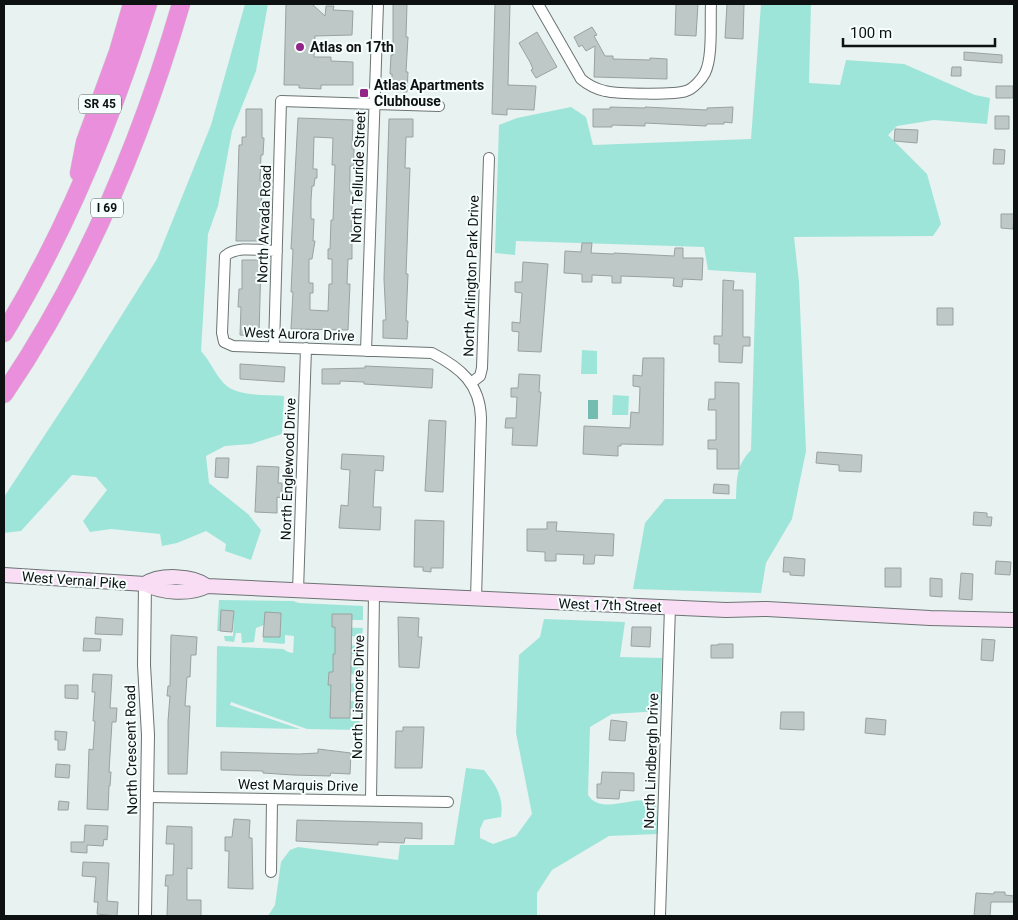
<svg xmlns="http://www.w3.org/2000/svg" width="1018" height="920" font-family="Roboto,sans-serif">
  <rect width="100%" height="100%" fill="#e8f2f0"/>
  <path fill="#9ee5d9" d="M245,4H268L256,71L232,131L218,206L208,234L201,351C210,361 213,370 221,380C233,398 265,394 284,396L282,434L251,444L225,446L206,456L209,483L248,514L261,530L251,560L225,551L226,544L206,531L177,543L162,546L160,534L111,529L90,532L83,521L107,490L96,477L72,475L21,531L4,533V497L81,380L157,259L211,125Z
    M761,4H811L809,83L840,85L846,60L904,64L975,95L990,98L987,124L934,120L897,126L888,135L927,174L941,224L933,236L794,237L799,282L806,451L792,519L766,563L761,593L633,589L645,523L665,499H736C737,478 736,466 751,450L756,273L708,270L704,247L516,241L515,255L495,253L499,125L517,118L571,107L586,117L593,145L751,139Z
    M582,350L597,351V374H581Z
    M613,395L629,396L628,415H612Z
    M219,600L293,601L299,603L363,606V620H352L351,614H332V627L363,628L362,637L335,635V645L362,646V654H333L350,662H362L361,675L329,672L328,684L361,683V692H349V701H361L360,709H350V707H330V718H360L359,730L307,729L231,702L230,705L300,729L216,727L217,646L283,649L288,652L293,653L294,636L285,635V643L283,644L263,642V637H280L281,613L265,612L264,625L256,628L254,642L242,643L241,633H236L234,642L225,641L224,636H233L234,611H221L220,631H217Z
    M544,619L625,622L620,657L662,658L660,711L612,714L590,727L588,795C597,809 614,804 628,802C637,800 647,800 656,799L657,834L609,836L552,870L537,893V916H268L275,905L281,862L290,850L298,847L398,860L400,845H454L466,768L484,770C496,785 504,797 501,817L484,820L480,829V838L493,844L516,836L532,814L516,733L519,655L540,637Z"/>
  <path fill="#72bcb1" d="M588,400H598V419H588Z"/>
  <path fill="#bec8c6" stroke="#99a2a0" fill-rule="evenodd" d="M286,4H312L325,16L326,6H334L333,10L353,11L352,35L315,36L314,57H331V61L353,62V85H321V89L299,88V85H284Z
    M393,4H407L406,37H408L406,72H408L407,92L392,91V74H390L391,55H393Z
    M495,4H510L508,85L536,86L534,110L507,109V115L492,114Z
    M676,4H698L696,36L675,35Z
    M727,4H744L743,39L725,38Z
    M592,27L597,35L594,36L605,56H613V59L650,60V58L667,59V79L594,77L595,46L586,51L582,45L579,47L574,37Z
    M537,32L557,67L536,78L531,70L533,69L530,62L519,43Z
    M964,52L1002,55V63L964,60Z
    M952,67H961V76H951Z
    M996,86H1013V98H996Z
    M610,107L645,108V107L707,110V108L733,107L732,123L724,122V124H707L706,126L645,123V126L612,125V127H593V109H610Z
    M246,109H262V138H264L263,155H261L260,181H262L261,241H236L239,145H242V137H246Z
    M995,116H1009V129H995Z
    M298,118L353,120L352,149H354V166H350V192H352V259H348L347,284H350L348,330L291,329L293,292H291L293,249H291ZM314,137L333,138L332,165H335L333,220H331L330,249H328V259H332V284H329L328,311L310,310V293H313V283H309V259H312L315,241H313L314,219H311V200L312,186H314L315,178H317V169H313Z
    M389,119H413V137H406L405,168H410L406,274H408L406,321H408L407,339L383,338V320H386L384,279Z
    M895,129L918,130L917,143L894,141Z
    M994,149L1005,150L1004,164H993Z
    M1001,214H1014L1013,229L1001,228Z
    M582,243H592L591,253L614,254V253L674,256L675,248H683V258H703L702,280L683,279L682,287L673,286L674,278L621,276V283H612V276L592,275V282H582V274L564,273L565,251L581,252Z
    M242,260H261L259,336L240,335L241,307H238L239,289H242Z
    M523,262L548,264L541,352L518,351L519,332L512,331V322L520,323L522,293L515,292V282H522Z
    M723,280L734,281L733,290H743V337H750V346H743L742,363L719,362V344H714V336H722Z
    M937,308H953V325H937Z
    M643,358H664L663,445L621,444V446H618V456L583,454L584,426L630,428L631,412L639,413L640,387L633,386V375L642,376Z
    M240,364L285,367L284,382L240,379Z
    M365,366L433,369L432,388L364,384V382L340,381V384H322V369L365,368Z
    M519,374L540,375L539,392H541L537,446L512,445L513,428H505L506,418H516L517,397H511V388H518Z
    M715,382L739,383V469H717V449H708V440H716V410H708L709,399H715Z
    M429,420L446,421L443,492L425,491Z
    M817,452L862,455L861,472L839,471V465L816,463Z
    M342,454L384,456L383,471L375,470L373,507H381L380,530L339,528L341,505L348,506L350,470L341,469Z
    M216,458H229L228,478L215,477Z
    M257,466L279,467L278,483H282V498L277,497V513L255,512Z
    M714,484L729,485V494L713,493Z
    M974,512L987,513V517H992L991,526L973,525Z
    M415,520L444,521L443,568H431V572L423,571V567H414Z
    M547,522H557L556,531L614,534L613,556L595,555L594,564H583L584,555L556,554V561H545V552L527,551V529H547Z
    M784,557L805,559L804,576L790,575V572H783Z
    M996,561L1011,562L1010,575L995,574Z
    M885,568H901V587H885Z
    M961,573L973,574L972,600L959,599Z
    M930,578L942,579V597L930,596Z
    M221,610L234,611L232,632L220,631Z
    M265,612L281,613L280,637H263Z
    M332,614H352L350,718H330L331,685H328L329,672H333V654H335V627H332Z
    M96,617L123,619L122,635L95,634Z
    M398,617L419,618L418,637H422L419,668L399,667Z
    M632,627H651L650,647L631,646Z
    M171,635L197,637L196,655H191L190,677H187L185,706H190L187,774H168V721L170,696H167L168,686H170Z
    M84,638L101,639L100,651H83Z
    M982,639L995,640L993,661L981,660Z
    M718,644H733V658H711V645H718Z
    M93,674L112,675L110,708H117L116,722H112L109,772H111L110,786H109L108,810L87,809L89,749L93,750L95,721H93L95,692H92Z
    M65,685H78V699L65,698Z
    M781,712H804V730L780,729Z
    M866,718L886,720L885,735L865,733Z
    M611,720L627,722L625,741L609,740Z
    M403,727H424L422,768H395L396,731H403Z
    M55,731L67,732L65,750H58V740H55Z
    M318,749L351,753L350,774L331,773L330,776L293,775L263,773V771L221,770V752L299,754L318,753Z
    M56,764L70,765L69,778L55,777Z
    M602,772L634,773V791L620,790L619,799L597,798V784H601Z
    M59,801L69,802L68,810H58Z
    M234,819L250,820L249,838H252L253,889L228,888L229,851H225V837H232Z
    M297,820L422,823V839L405,838L404,843L378,842V845L296,841Z
    M85,825L108,826L107,840L104,839L103,846L87,845V853L71,852V842H84Z
    M167,826L192,827V869L187,868V900H201V916H167L168,886H165L166,875H173L174,844H166Z
    M83,862L109,863L107,901L118,902L117,916L97,914L98,902H94L96,877L82,876Z
    M994,892H1005V895L1014,896V902H991L990,916H974L976,893L994,894Z"/>
  <g fill="none" stroke-linecap="round" stroke-linejoin="round">
    <defs>
      <path id="minor" d="M538,4L581,79C588,85 596,89 605,91C617,94 675,95 686,91C693,89 702,79 705,73C713,57 710,22 711,4
        M277,251C261,251 238,245 225,256L222,333L224,342L233,346L432,353C461,368 480,384 481,418L476,599
        M274,347L281,101L439,106
        M366,351L378,4
        M471,383L480,376L482,368L489,158
        M298,591L306,348
        M147,797L448,802
        M371,800L374,594
        M271,872L272,799
        M660,916L670,607"/>
      <path id="tertiary" d="M145,916L148,735L144,665L145,584"/>
      <path id="secondary" d="M4,575L145,584C162,593 190,595 207,586
        M145,584C159,574 193,575 207,586L726,610L767,609L930,618L1014,620"/>
      <path id="motorway" d="M79,173L85,142L118,52L132,4
        M4,333C67,230 112,119 148,4
        M4,394C85,275 141,141 181,4"/>
    </defs>
    <use href="#minor" stroke="#6b7472" stroke-width="12"/>
    <use href="#tertiary" stroke="#6b7472" stroke-width="14"/>
    <use href="#secondary" stroke="#6b7472" stroke-width="16"/>
    <use href="#motorway" stroke="#cfcfcf" stroke-width="19"/>
    <use href="#minor" stroke="#fff" stroke-width="10"/>
    <use href="#tertiary" stroke="#fff" stroke-width="12"/>
    <use href="#secondary" stroke="#f9ddf4" stroke-width="14"/>
    <use href="#motorway" stroke="#ea8fdb" stroke-width="18"/>
  </g>
  <g fill="#922587" stroke="#f6fffd" stroke-width="2">
    <circle cx="300" cy="47" r="5"/>
    <rect x="359" y="88" width="10" height="10" rx="2.5"/>
  </g>
  <g text-anchor="middle" stroke-width="4" stroke-linejoin="round" paint-order="stroke">
    <g fill="#f6fffd" stroke="#545858" stroke-width="1">
      <rect x="79" y="94.5" width="42" height="19" rx="4"/>
      <rect x="91" y="198.5" width="32" height="19" rx="4"/>
    </g>
    <g font-size="12" font-weight="bold" fill="#0e1111">
      <text x="100" y="108">SR 45</text>
      <text x="107" y="212">I 69</text>
    </g>
    <g font-size="14" font-weight="bold" fill="#0e1111" stroke="#f6fffd" text-anchor="start">
      <text x="310" y="52">Atlas on 17th</text>
      <text x="374" y="90">Atlas Apartments<tspan x="374" dy="16">Clubhouse</tspan></text>
    </g>
    <g font-size="14" fill="#0e1111" stroke="#f6fffd">
      <text transform="translate(358 177) rotate(-88)" y="5">North Telluride Street</text>
      <text transform="translate(264 224) rotate(-88)" y="5">North Arvada Road</text>
      <text transform="translate(471 276) rotate(-88)" y="5">North Arlington Park Drive</text>
      <text transform="translate(299 334) rotate(2)" y="5">West Aurora Drive</text>
      <text transform="translate(288 469) rotate(-88)" y="5">North Englewood Drive</text>
      <text transform="translate(74 580) rotate(4)" y="5">West Vernal Pike</text>
      <text transform="translate(610 605) rotate(2)" y="5">West 17th Street</text>
      <text transform="translate(358 697) rotate(-89)" y="5">North Lismore Drive</text>
      <text transform="translate(131 750) rotate(-91)" y="5">North Crescent Road</text>
      <text transform="translate(651 761) rotate(-88)" y="5">North Lindbergh Drive</text>
      <text transform="translate(298 785) rotate(1)" y="5">West Marquis Drive</text>
    </g>
  </g>
  <rect width="1018" height="920" fill="none" stroke="#0e1111" stroke-width="10"/>
  <path d="M843 38v8h152v-8" fill="none" stroke="#0e1111" stroke-width="2.5"/>
  <text x="850" y="38" font-size="15" fill="#0e1111" stroke="#f6fffd" stroke-width="4" paint-order="stroke">100 m</text>
</svg>
